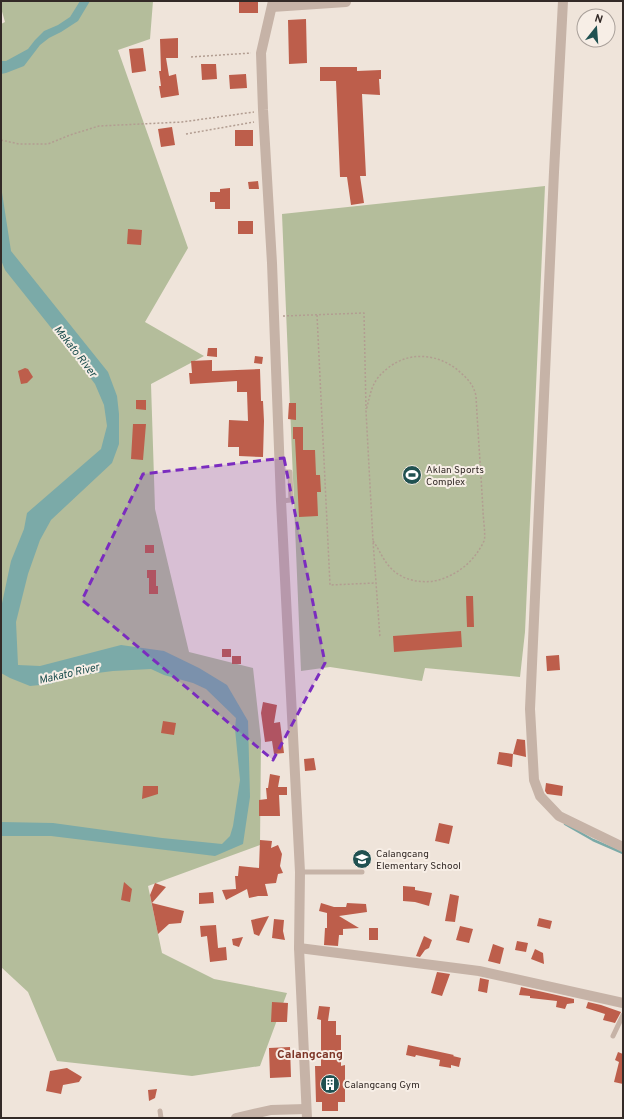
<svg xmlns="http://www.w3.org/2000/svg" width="624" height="1119" font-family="Overpass,sans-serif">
  <rect width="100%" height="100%" fill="#efe4da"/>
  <path fill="#b4bd9b" d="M1,1H153L150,39L118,50L188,248L145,322L204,356L151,384L155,509L189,652L253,668L261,740L260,845L148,886L162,953L214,979L287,993L260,1066L192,1076L57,1061L28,992L1,967V24L5,22L1,8Z
    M545,186L525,632L520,677L425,668L422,681L330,667L301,671L282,214Z"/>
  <path fill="#7baaa8" d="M80,1H90L78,21L61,32L49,38L40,45L24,66L6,73L1,74V61H6L28,49L35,40L44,31L58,25L70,17Z
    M1,186L11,251L108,372L117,396L119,414V444L112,463L51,520L40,540L28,574L16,622L18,665L40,666L121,645L164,651L199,668L227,685L248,721L250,797L243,844L215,856L51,836H1V822L53,823L162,838L222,844L230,836L233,826L240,780L235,729L236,718L206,689L193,683L164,675L151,669L113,671L74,676L50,684L30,686L10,678L1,673V608L11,561L24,529L27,513L101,449L107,426L104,405L95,384L80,364L5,270L1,260Z"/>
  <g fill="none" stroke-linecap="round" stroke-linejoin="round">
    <path stroke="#7baaa8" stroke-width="2.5" d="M565,824L593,840L623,853"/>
  </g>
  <path fill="#bd5e4b" d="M239,1H258V13H239Z
    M306,19L307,63L289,64L288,20Z
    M178,38V58H166L169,76L176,74L179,95L161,98L159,86H161L159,71H161L160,39Z
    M143,48L146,71L132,73L129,49Z
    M201,64H216L217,79L202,80Z
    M320,67H357V71L381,70V79H379L380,95L362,94L366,176H360L364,203L351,205L347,177H340L336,81H320Z
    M246,74L247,88L230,89L229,75Z
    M172,127L175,145L161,147L158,129Z
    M235,130H253V146H235Z
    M258,181L259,189H249L248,182Z
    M230,188V209H215V202H210V192H220V189Z
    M238,221H253V234H238Z
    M128,229L142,230L141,245L127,244Z
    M208,348H217V357L207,356Z
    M255,356L263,357L262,364L254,363Z
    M212,360V371L260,369L261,401H263L264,421L263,457L239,456V447H228L229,420L248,421L247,392H237V381L190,384L189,373H192L191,361Z
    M25,368L28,369L33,377L27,383L21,384L18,371Z
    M136,400H146V410L136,409Z
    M289,403H296V420L288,419Z
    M133,424H146L143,460L131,459Z
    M293,427H303V450H315L316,475H320L321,492H317L318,516L299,517L295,439H293Z
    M145,545H154V553H145Z
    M147,570H156V586H158V594H149V578H147Z
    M466,596H473L474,627H467Z
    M461,631L462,647L394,652L393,636Z
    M222,649H231V657H222Z
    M559,655L560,670L547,671L546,656Z
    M232,656H241V664H232Z
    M263,702L277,705L274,723L280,722L284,753L274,754L272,741L265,742L261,713Z
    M163,721L176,723L174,735L161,733Z
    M517,739L525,740L526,757L513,754Z
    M499,752L513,754L512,767L497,764Z
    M314,758L316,770L305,771L304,759Z
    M270,774L280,776L278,787H287V795H279L280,816H259V800L267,799L266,788H268Z
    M546,783L563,786L562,796L547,794L545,791Z
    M143,786H158V794L142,799Z
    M439,823L453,826L449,844L435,841Z
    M260,840L272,841L271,848L278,845L282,854L280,866L283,873L278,874L276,883L265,884L268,896H258L249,898L247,889L226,900L222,890L236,889L235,876H238L239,866L259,868Z
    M124,882L132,889L130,902L121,900Z
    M155,883L166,887L152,903L184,911L181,923L169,924L158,934L150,895Z
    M403,886L415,887V890L432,893L429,906L415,902L403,901Z
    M213,892L214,903L199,904V893Z
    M450,894L459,896L455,922L445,921Z
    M321,903L334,907H346L347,903L366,904L367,912L339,916L359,928L343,929V935H339L338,946L324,945L325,928H327V913L319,911Z
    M269,916L259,936L254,934L251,920Z
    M539,918L552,921L550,929L537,926Z
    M274,919L284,920L283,931L285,940L272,938Z
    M216,925L218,948L226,947L227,960L210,962L207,936L201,937L200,926Z
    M460,926L473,929L469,943L456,940Z
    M369,928H378V940H369Z
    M424,936L432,940L429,948L425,950L420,957L416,956Z
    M243,937L239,947L233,945L232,939Z
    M517,941L528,943L526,952L515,950Z
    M493,944L504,948L500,964L488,961Z
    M535,949L543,953L544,964L531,959Z
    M437,972L450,974L442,996L431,993Z
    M480,978L489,980L487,993L478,991Z
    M521,987L574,999V1003L567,1004L565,1009L556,1007L557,1001L530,998V996L519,995Z
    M272,1002L288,1003L287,1022H271Z
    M588,1002L601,1005L621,1012L615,1023L603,1020L605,1014L586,1008Z
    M319,1006L330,1007L328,1021H336V1035H341V1066L345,1065V1102H338V1111H322V1102H316L315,1066H321V1020L317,1019Z
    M408,1045L454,1055L453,1056L461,1058L459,1067L451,1065V1068L439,1066L440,1060L416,1055L415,1057L406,1055Z
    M290,1047L291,1077L270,1078L269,1048Z
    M618,1052L623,1054V1084L614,1082L619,1062L615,1060Z
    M67,1068L82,1077L79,1082L63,1085L61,1094L46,1091L50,1071Z
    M157,1089L155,1098L149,1101L148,1090Z"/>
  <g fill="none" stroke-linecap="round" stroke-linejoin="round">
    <path stroke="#b29d91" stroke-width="1.5" stroke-dasharray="2 2" stroke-linecap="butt" d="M191,57L251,53
      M186,134L254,122
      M1,140L19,144H48L70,135L99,126L182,122L254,112
      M317,315L330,585L375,583
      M283,316L364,313L366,409
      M373,541C379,549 382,558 389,566C401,581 424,585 442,579C461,572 475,560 484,541C486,536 483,518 483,511C481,473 478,434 476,396C474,386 468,379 461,373C441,354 410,350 388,368C371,381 371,392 366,411L373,541L380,638"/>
    <path stroke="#c6b3a7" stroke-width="5" d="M280,472H290L291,500L281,501
      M300,872H362
      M613,1036L623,1015
      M160,1111L161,1118"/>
    <path stroke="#c6b3a7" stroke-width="10" d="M563,1L554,172L530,709L534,780L540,796L559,816L623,847
      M272,7L346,2
      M299,948L479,971L623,1003
      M236,1118L271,1110L306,1109"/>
    <path stroke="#c6b3a7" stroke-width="10" d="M273,1L261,53L263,110L272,263L281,501L300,872L299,948L307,1118"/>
  </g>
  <path fill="#7b2cbf" fill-opacity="0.2" stroke="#7b2cbf" stroke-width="3" stroke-dasharray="8 5" stroke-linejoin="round" d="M284,458L325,663L273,760L82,600L143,474Z"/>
  <defs>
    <symbol id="stadium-disc" viewBox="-11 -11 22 22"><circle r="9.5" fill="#205151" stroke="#f7eee6"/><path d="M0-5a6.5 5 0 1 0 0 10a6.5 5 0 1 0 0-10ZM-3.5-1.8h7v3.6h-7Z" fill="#fff"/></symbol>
    <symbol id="school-disc" viewBox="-11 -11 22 22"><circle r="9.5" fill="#205151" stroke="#f7eee6"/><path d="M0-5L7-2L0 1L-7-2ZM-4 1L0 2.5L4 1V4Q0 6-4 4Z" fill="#fff"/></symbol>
    <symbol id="building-disc" viewBox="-11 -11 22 22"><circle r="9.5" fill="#205151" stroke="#f7eee6"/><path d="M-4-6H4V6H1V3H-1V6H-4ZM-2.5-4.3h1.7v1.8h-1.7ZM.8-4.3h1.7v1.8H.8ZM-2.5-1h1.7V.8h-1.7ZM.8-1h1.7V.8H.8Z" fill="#fff"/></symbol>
  </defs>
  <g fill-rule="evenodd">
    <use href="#stadium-disc" x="401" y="464" width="22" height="22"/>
    <use href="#school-disc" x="351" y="848" width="22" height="22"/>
    <use href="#building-disc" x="319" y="1073" width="22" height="22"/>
  </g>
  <g text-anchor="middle" stroke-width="4" stroke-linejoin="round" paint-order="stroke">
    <g font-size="10" fill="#332a27" stroke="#f7eee6" text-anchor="start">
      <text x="426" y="473">Aklan Sports<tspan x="426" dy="12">Complex</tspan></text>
      <text x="376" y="857">Calangcang<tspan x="376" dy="12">Elementary School</tspan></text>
      <text x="344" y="1088">Calangcang Gym</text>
    </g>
    <g font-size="11" font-style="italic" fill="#205151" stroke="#f7eee6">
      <text transform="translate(76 351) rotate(52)" y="4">Makato River</text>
      <text transform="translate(69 673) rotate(-13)" y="4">Makato River</text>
    </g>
    <g font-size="12" font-weight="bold" fill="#7c3426" stroke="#f7eee6">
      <text x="310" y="1058">Calangcang</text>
    </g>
  </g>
  <rect width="624" height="1119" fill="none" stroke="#332a27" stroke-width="4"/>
  <g transform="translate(596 28) rotate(17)"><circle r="19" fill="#f7eee6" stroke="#a9a09a"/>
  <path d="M0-3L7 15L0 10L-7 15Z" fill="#205151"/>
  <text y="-6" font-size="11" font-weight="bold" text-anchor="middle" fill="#332a27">N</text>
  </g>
</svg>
